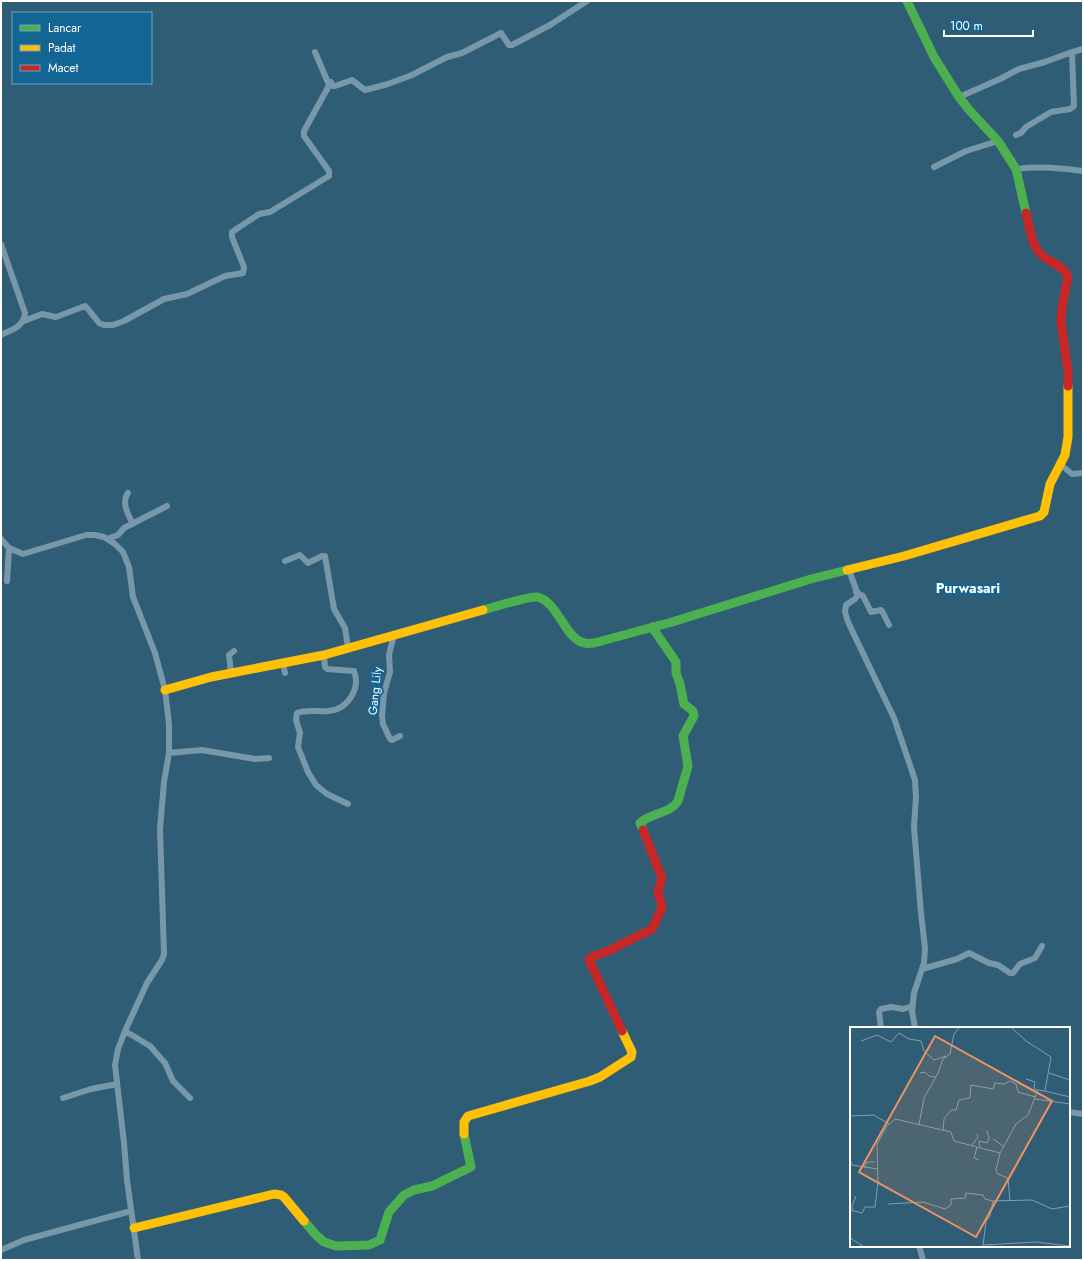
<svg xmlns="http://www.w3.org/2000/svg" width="1084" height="1261" font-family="Jost,sans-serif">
  <rect width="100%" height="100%" fill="#305d76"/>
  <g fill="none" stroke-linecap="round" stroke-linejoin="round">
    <path stroke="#7898a9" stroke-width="6" d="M315,52L329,85
      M959,97L1000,79L1019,69L1045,62L1069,53L1083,49
      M1016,135L1021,133L1026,127L1051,112L1070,109L1074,106L1072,52
      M934,167L966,151L998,141
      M1016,169C1040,166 1059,168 1083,171
      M1,244L25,313C24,327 11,330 1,335
      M24,321L42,314L56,317L85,306L88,309L99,323L104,325H113L124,321L164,299L187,294L225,276L243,273L244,267L232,237V232L259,214L270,212L329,176V171L304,136V131L331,82L333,86H335L352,80L365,90L388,84L412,75L447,57L462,53L501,33L509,45H512L550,25L587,1
      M1061,465L1072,474L1083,473
      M128,493C121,502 128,515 133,524
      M1,539L9,548L23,554L86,535H95L104,537L115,544L123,552L129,567L133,597L155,653L165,690L169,724V753L164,782L160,829L164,954L162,960L147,983L125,1031L118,1049L115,1065L124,1143L127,1180L138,1260
      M107,539L118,535L124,528L167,506
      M285,561L300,555L308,563L322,556H325L334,609L345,628L348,648
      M849,570L858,595L855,599L846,605L845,612L848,622L894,718L915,780L916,797L914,827L921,913L925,948L924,963L914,993L912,1011L915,1028
      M7,581L9,548
      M856,592L863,596L871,612L881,610L882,611L889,625
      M394,634L389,655L390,672L384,693L382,716L383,724L390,739L392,740L400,736
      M324,655L325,667L327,669L354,671C361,689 347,710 328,711C317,712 307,709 297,713L296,720L300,733L298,747L308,772L316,785L327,794L348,804
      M283,663L285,673
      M231,673L229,655L234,651
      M169,753L202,750L255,759L269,758
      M922,969L957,959L969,953L989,963L998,965L1010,973H1013L1020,964L1035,958L1042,946
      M881,1028L879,1012L881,1009L891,1007L903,1009L913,1006
      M125,1031L150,1046L157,1054L165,1063L173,1081L190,1098
      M63,1098L91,1089L117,1084
      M1069,1112L1083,1114
      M919,1246L923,1260
      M1,1250L24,1240L131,1211"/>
    <path stroke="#4caf50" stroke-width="9" d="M907,1L934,57L959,97L970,111L998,141L1016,169L1026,213
      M483,610C494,607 529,596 537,597C558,601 565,640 585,643C588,644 591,643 594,643L672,622L811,579L847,570
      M643,830L640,823C650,813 670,814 678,801L688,766L683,736L694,716L693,711L684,704L680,684L676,673V662L652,627
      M304,1221L316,1235L324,1242L336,1246L369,1245L380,1240L389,1212L404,1195L414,1190L432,1186L471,1167L464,1134"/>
    <path stroke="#ffc107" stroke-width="9" d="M847,570L904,556L1040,516L1044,512L1050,484L1065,455L1068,437V386
      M165,690L211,677L324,655L483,610
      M464,1134V1122L468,1116L590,1081L600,1077L631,1057L632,1052L622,1031
      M134,1228L274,1194L281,1195L284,1197L304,1221"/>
    <path stroke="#c62828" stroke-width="9" d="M1026,213C1030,228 1031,247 1044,257C1052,263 1063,266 1068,276L1062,308L1061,321L1068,372V386
      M622,1031L589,960L591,957L608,951L652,929L662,908L658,891L662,878L643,830"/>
  </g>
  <g text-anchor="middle" stroke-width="4" stroke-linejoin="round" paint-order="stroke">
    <g font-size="12" fill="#fff" stroke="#136593">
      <text transform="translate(375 691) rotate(-84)" y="4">Gang Lily</text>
    </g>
    <g font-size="14" font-weight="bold" fill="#fff" stroke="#136593">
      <text x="968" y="593">Purwasari</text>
    </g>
  </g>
  <g transform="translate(850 1027)">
    <rect width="220" height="220" fill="#305d76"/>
    <path fill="none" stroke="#839ead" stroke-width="1" d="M162,1L176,14L201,30L195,64L220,70M11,14L27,8L41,15L49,6L59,12L71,14L74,24L84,33L96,29M70,46L75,45L79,49L85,50M199,46L220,53M176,52L185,55L184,62L188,63M185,72L220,77M0,89L24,88L39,97M69,98L74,71L88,46L93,32L100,27L104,7L109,1M93,104L94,92L101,83H106L109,73L120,71L121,58L143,62L145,56L154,57L160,54L166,57L168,65L185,70M143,112L153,119M122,118L128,110L127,107M127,120L124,131L129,133M130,120L129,114L137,116L139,112L137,103M0,131L2,138L28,142M14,141L17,135H25M160,174L158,151L148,147L146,143L150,126L166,97L178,88L188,63L195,64M38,177L73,175L95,182L101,178V172L115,171L116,166L133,168L135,172L143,174M0,183L12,186L15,180H25L28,155L27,117L37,99L45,92L101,105L104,114L150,126M3,183L2,179L6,169M0,211L13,219M133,218L186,215L219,219M133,219L136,194L140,189L143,174L182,173L202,182L220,179"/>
    <path fill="#f09361" fill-opacity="0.15" stroke="#f09361" stroke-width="2" d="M85,9L202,74L126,210L9,145Z"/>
    <rect width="220" height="220" fill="none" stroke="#fff" stroke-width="2"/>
  </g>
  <rect width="1084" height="1261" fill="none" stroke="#ffffff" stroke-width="4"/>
  <rect x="12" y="12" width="140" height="72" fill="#136593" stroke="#71a3be"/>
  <rect x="20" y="25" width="20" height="6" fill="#4caf50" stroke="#71a3be"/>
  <text x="48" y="32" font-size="12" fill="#ffffff">Lancar</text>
  <rect x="20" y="45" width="20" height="6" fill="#ffc107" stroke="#71a3be"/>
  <text x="48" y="52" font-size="12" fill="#ffffff">Padat</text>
  <rect x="20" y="65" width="20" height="6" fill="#c62828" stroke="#71a3be"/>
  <text x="48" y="72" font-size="12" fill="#ffffff">Macet</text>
  <path d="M944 30v6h89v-6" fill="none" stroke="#ffffff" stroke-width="2"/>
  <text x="950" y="30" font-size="12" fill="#ffffff" stroke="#136593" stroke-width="3" paint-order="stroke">100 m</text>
</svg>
